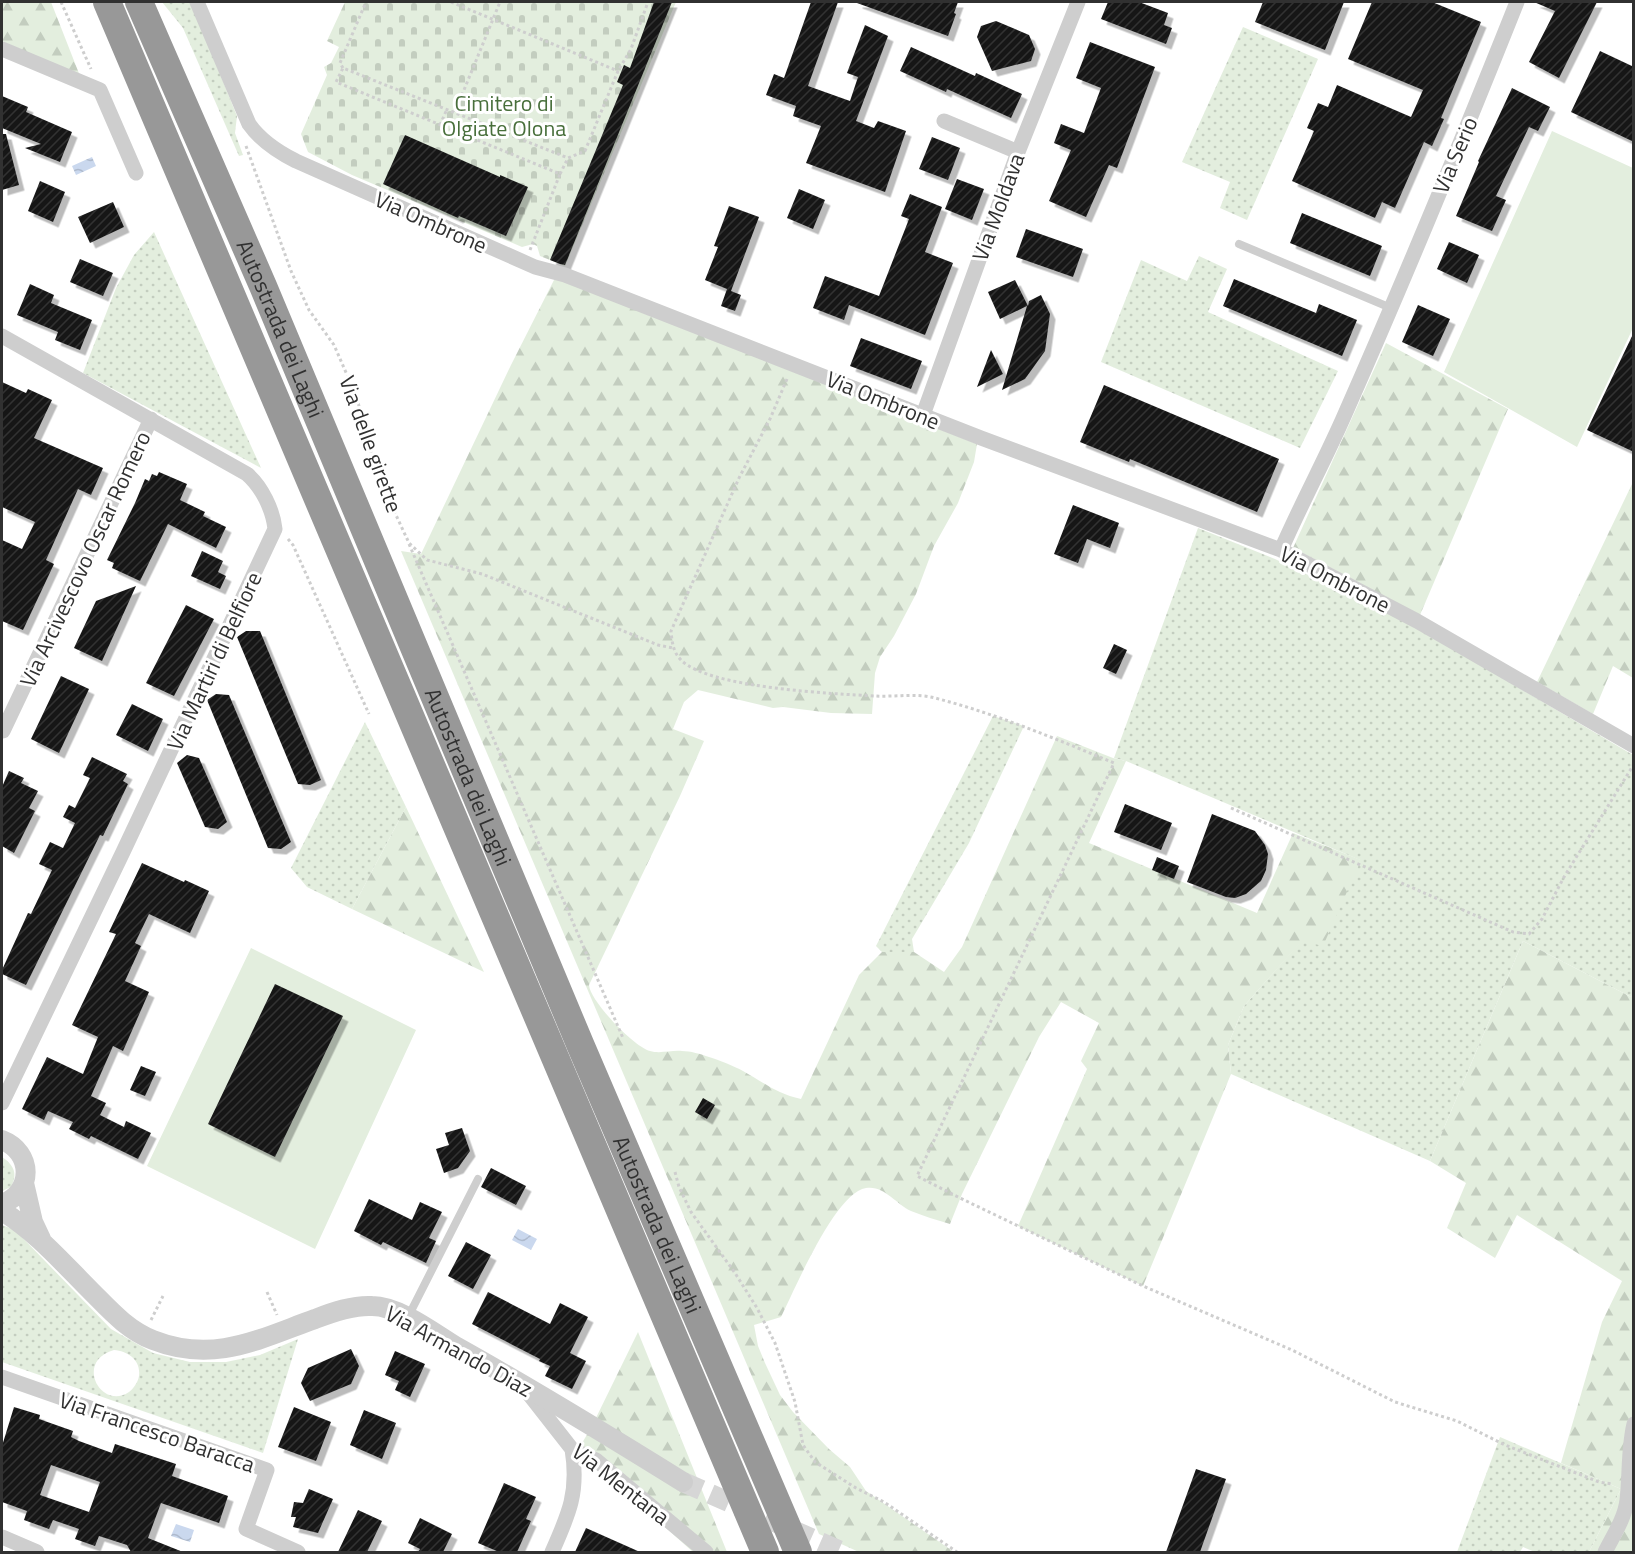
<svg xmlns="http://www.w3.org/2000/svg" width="1635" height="1554" font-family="'Titillium Web',sans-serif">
  <defs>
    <pattern id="green-dots" width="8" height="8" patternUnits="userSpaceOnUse" patternTransform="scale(1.5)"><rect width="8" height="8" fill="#e3eede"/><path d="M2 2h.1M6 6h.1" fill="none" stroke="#c3cdbf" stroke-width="1.8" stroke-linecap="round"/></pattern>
    <pattern id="forest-firs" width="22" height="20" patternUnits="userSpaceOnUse" patternTransform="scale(1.5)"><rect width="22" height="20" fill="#e3eede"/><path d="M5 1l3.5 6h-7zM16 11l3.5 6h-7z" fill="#c3cdbf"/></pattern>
    <pattern id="cemetery-stones" width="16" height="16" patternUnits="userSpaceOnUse" patternTransform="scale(1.5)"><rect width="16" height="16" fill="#e3eede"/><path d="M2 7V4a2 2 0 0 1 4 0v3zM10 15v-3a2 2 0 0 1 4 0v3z" fill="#c3cdbf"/></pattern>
    <pattern id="water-waves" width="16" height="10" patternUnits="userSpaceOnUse" patternTransform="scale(1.5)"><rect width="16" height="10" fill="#cad8ee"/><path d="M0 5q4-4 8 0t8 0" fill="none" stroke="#aebacd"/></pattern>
    <pattern id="building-hatch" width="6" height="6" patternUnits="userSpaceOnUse" patternTransform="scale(1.5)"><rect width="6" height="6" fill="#181818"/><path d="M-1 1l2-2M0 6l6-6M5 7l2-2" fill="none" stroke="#313131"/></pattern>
    <filter id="shadow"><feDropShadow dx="5.5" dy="5.5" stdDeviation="0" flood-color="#0004"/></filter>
  </defs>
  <rect width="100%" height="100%" fill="#fff"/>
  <path fill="url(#green-dots)" fill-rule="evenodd" d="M162,2H191L237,116L235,133L243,155L239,156L183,28Z
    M1243,27L1318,59L1247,220L1220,208L1230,182L1182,162Z
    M154,232L261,468L83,373L116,288L134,255Z
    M1199,256L1227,269L1208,312L1338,371L1300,448L1101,362L1141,260L1187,281Z
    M1198,528L1275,559L1414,626L1633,755L1634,991L1631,997L1523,941L1430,1161L1231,1074L1228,1045L1244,1006L1302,940L1360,860L1126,761L1114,758Z
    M993,716L1024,726L969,843L912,939L914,952H882L876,946Z
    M365,722L406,807L352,909L307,887L291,868Z
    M2,1157C14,1165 18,1174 11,1187L2,1191Z
    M2,1225L15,1230L111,1329L153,1353L190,1362H226L260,1355L298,1339L263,1453L2,1362ZM114,1350C128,1351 141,1360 139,1376C138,1382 134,1388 129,1392C101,1411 74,1361 114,1350Z
    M1500,1437L1621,1489L1589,1552H1535L1523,1547L1520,1552H1457Z"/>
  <path fill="url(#forest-firs)" d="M2,2H51L80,76L2,41Z
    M554,280H565L977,444L974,462L958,503L934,546L916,594L894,636L880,657L875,673L872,714L831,713L783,707L773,708L698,690L684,702L673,729L704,741L680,796L589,985C590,1001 634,1047 650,1051C660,1054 671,1050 682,1051C690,1051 701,1054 709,1057C719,1060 734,1066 743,1071C763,1082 777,1094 801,1099L859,975L882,952H914L944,972L962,947L1057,736L1113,758L1126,761L1089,843L1257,913L1293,833L1361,860L1323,946L1302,941L1244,1006L1228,1045L1231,1074L1143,1286L1018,1226L1087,1069L1081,1061L1099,1023L1061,1002L1039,1037L962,1194L950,1224C937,1220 923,1216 911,1211C896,1204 884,1185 866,1188C835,1193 795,1289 781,1317L754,1325L758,1346L765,1363L780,1395L793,1412L829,1449L850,1467L866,1491L954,1552H859L819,1534L401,551L421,554L511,365Z
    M1386,343L1508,409L1420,615L1293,548Z
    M1633,482V678L1613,666L1593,714L1537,682Z
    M406,807L484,972L352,909Z
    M1523,941L1631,997L1633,991V1552H1589L1621,1489L1561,1463L1602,1322L1622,1281L1517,1215L1495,1258L1447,1228L1466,1183L1430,1161Z
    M638,1332L727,1552H693L578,1450L592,1426Z"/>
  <path fill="url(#cemetery-stones)" d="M345,2H676L565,266L540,256L537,246L533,244L522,247L352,175L308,152L301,134L327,75L324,67L331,63L339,47L327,41Z"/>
  <path fill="#e3eede" d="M1552,131L1633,168V328L1577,447L1444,372Z
    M251,948L416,1030L315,1249L147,1166Z"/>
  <path fill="url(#water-waves)" d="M92,157L96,166L76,175L72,166Z
    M518,1229L537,1239L531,1250L512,1240Z
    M176,1524L194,1530L190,1542L171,1536Z"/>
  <path fill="url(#building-hatch)" fill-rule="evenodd" filter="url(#shadow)" d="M654,2H672L565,265L560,264L550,260L623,85L617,82L624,65L630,68Z
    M811,2H838L808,86L850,101L858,77L847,73L865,25L888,36L856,121L874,128L878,121L906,131L885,192L806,163L821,126L793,116L796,106L766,95L774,74L784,78Z
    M857,2H958L954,13L956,14L948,36L857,3Z
    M1108,2H1139L1168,13L1164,25L1172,28L1166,44L1101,19Z
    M1263,2H1344L1325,50L1255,22Z
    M1372,2H1432L1481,22L1441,118L1444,119L1432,146L1424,142L1395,208L1382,202L1375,218L1292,181L1314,131L1307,128L1318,103L1328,107L1337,85L1411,117L1423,90L1348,59Z
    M1534,2H1597L1559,78L1529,62L1555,11Z
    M996,21L1029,35L1035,49L1031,61L992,71L977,37L981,26Z
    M1090,42L1155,67L1117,168L1109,165L1086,217L1049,201L1071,150L1054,143L1061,124L1084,133L1101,88L1076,78Z
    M911,47L975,76L976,73L1022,94L1011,118L947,89L946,92L900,71Z
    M1600,51L1634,67V142L1571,112Z
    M1512,88L1550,107L1538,131L1529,127L1496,196L1506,200L1492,231L1456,216L1479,162L1478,161Z
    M2,96L28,107L26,112L72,132L60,162L25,148L41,144L2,128Z
    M2,134H6L19,185L2,190Z
    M405,135L500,177V175L528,187L506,236L459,216L458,218L383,184Z
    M932,137L960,148L948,180L919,169Z
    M957,179L984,189L972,220L945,209Z
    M40,181L65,192L53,222L28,211Z
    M799,189L825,200L813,229L787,218Z
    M910,194L942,207L925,252L953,263L925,335L849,305L844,320L813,308L825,276L879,296L909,219L901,216Z
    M113,202L124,227L90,243L78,217Z
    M729,206L759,217L731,291L741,295L735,311L721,306L727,289L705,280L718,247L714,246Z
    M1302,213L1382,246L1370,276L1290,243Z
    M1026,229L1083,249L1073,277L1016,257Z
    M1449,242L1479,255L1467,283L1437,269Z
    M80,259L113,273L103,296L70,282Z
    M1234,279L1316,313L1319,304L1357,320L1342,356L1223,306Z
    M1015,280L1028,306L1029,301L1041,295L1050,314L1045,351L1025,379L1002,390L1027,306L1000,319L988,292Z
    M30,284L54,295L51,303L92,320L80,350L55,340L58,332L17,315Z
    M1418,305L1450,319L1433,356L1402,342Z
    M1634,332V452L1587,430Z
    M861,338L922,361L911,389L850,366Z
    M991,350L1003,374L977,387Z
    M2,382L26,393L28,389L52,400L34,438L103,468L91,495L78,489L46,560L54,564L23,630L2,621V540L22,549L35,522L2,507Z
    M1104,385L1279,459L1257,512L1130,459L1129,462L1080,442Z
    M159,472L187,484L180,500L205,512L203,516L226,527L216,548L168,524L140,581L112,568L114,563L107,560L135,503L145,479L149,481L152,474L157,476Z
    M1073,505L1119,523L1110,548L1087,539L1078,563L1054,554Z
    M202,551L223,561L218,572L226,576L220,589L191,576Z
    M136,586L102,661L74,648L96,601Z
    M186,605L214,619L174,696L146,683Z
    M246,631H260L321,780L310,785L298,784L237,637Z
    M1114,644L1127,650L1116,674L1103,668Z
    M61,676L89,689L59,753L31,739Z
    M216,694L229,695L291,842L281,849L268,848L207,700Z
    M132,704L163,719L148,751L116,735Z
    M187,755L199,758L227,822L218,829L205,827L177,763Z
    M92,757L127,774L123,781L128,784L103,836L100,835L26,985L2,974V970L28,913L31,914L52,870L39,864L50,842L63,848L75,823L63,817L69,805L75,808L90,778L83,775Z
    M9,771L24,778L21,783L38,791L29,808L35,811L14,853L2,846V787Z
    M1125,804L1172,823L1161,850L1114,832Z
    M1212,814L1255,831L1265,845L1268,854L1266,870L1261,881L1246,894L1235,898L1226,897L1187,882Z
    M1157,857L1179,866L1174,879L1152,870Z
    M142,863L184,882L185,880L209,891L190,933L149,914L135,943L141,946L125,981L149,992L123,1051L113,1046L91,1096L106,1103L100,1115L124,1127L126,1121L151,1133L138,1159L91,1136L89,1139L69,1129L73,1122L48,1111L44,1120L22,1109L47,1057L83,1074L98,1037L72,1025L116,934L109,932Z
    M275,984L343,1016L275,1157L208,1124Z
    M141,1066L156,1072L145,1096L130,1090Z
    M703,1098L715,1105L707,1119L695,1112Z
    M462,1128L470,1151L458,1168L444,1173L436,1149L449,1145L445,1133Z
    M491,1168L526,1186L516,1205L481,1187Z
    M369,1199L412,1220L420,1202L442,1212L429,1238L436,1241L426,1263L383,1242L381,1245L354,1231Z
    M466,1242L491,1255L473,1289L448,1276Z
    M488,1292L550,1324L560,1303L588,1317L570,1353L586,1361L572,1389L545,1376L550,1366L539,1361L540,1359L472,1324Z
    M351,1349L359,1366L351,1384L310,1401L301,1383L308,1368Z
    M395,1351L425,1364L410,1397L395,1390L399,1381L385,1375Z
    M14,1407L40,1415L39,1419L73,1431L71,1437L79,1441L112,1453L115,1444L176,1464L172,1476L228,1496L219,1523L161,1503L148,1538L183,1552H131L127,1545L99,1536L95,1546L75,1539L79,1529L53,1520L49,1529L24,1520L27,1511L2,1502V1446ZM51,1465L100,1482L89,1512L40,1495Z
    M294,1407L331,1422L316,1461L278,1447Z
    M364,1410L396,1423L382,1459L350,1445Z
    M1196,1469L1226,1479L1200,1552H1166Z
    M504,1483L536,1497L526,1519L531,1521L517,1552H499L478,1543Z
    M309,1489L333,1499L318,1533L293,1527L296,1517H291L294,1502L303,1503Z
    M358,1510L382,1521L367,1552H338Z
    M420,1518L452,1534L443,1552H418L420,1549L408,1543Z
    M586,1528L640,1552H575Z"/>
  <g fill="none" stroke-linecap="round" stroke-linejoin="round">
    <path stroke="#d6d6d6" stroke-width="20" stroke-dasharray="20 10" stroke-linecap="butt" d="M683,1482L843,1552"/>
    <path stroke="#cecece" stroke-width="3" stroke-dasharray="3 3" stroke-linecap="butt" d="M61,2L91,69
      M451,2L618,71
      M343,68L340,63L366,2
      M455,112L500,2
      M440,125L447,109
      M246,146L291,271L309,310L334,345L351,384L366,425L374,468L409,543L427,560L482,574L658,645L673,648
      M560,174L568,158
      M530,250L560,174L336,82L343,68L568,158L585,151L618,71L631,49L648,2
      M787,379L770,419L739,478L671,631C672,642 673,652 681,660C708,688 835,694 876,696C895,697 917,693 935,698C997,714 1056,739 1114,763L917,1176L960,1198L1143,1286L1292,1350L1395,1402L1457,1421L1505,1445L1599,1482L1612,1484
      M288,539L293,545L369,714
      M409,544L623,1038
      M1231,808L1513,932L1529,934L1542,919L1564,877L1634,764
      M675,1172L679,1187L691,1212L735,1273L757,1308L775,1343L795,1402L803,1445L815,1462L856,1488L884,1502L957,1552
      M267,1292L277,1315
      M151,1320L163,1296"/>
    <path stroke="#cecece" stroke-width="8" d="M1239,244L1391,308
      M408,1317L478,1179"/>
    <path stroke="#cecece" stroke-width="15" d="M197,2L249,124C261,141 278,152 296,161L535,267L565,275L981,438L1281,550L1417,621L1634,746
      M2,49L100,90L136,173
      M944,121L1018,152
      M2,336L247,474C262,487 273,510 275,529L123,852L2,1103
      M923,415L1018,152L1078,2
      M1281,550C1301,504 1325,460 1345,414C1405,278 1462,140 1517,2
      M3,731L151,419
      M2,1377L267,1470L246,1529L298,1552
      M525,1389L572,1449L596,1460L706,1552
      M2,1537L37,1552
      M552,1552C569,1514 579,1492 572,1449
      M1605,1552C1613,1536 1625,1518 1627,1500C1630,1474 1628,1449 1634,1424"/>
    <path stroke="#cecece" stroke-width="20" d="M2,1140C33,1152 34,1192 2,1204
      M24,1183L33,1222L41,1239
      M2,1211C36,1232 62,1262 90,1290C109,1309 127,1330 153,1340C214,1364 259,1339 315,1319C333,1312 353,1305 372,1306C399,1306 434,1333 457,1347C534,1390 609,1436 683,1482"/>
    <g stroke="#989898" stroke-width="28">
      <path d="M107,2C329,517 543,1037 765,1552"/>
      <path id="s1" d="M139,2L263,286L580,1044L798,1552"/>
    </g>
  </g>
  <g text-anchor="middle" stroke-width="6" stroke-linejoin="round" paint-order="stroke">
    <g font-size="22" fill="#486f3b" stroke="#fff">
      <text x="504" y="111">Cimitero di<tspan x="504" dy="25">Olgiate Olona</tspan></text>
    </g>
    <g font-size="22" fill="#313131" stroke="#fff">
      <text transform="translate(1455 155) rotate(-67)" y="8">Via Serio</text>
      <text transform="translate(998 207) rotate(-70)" y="8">Via Moldava</text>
      <text transform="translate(431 222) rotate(24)" y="8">Via Ombrone</text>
      <text dy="8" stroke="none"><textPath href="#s1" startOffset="356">Autostrada dei Laghi</textPath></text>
      <text transform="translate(883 400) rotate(22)" y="8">Via Ombrone</text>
      <text transform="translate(371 444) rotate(70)" y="8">Via delle girette</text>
      <text transform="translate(85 559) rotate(-65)" y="8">Via Arcivescovo Oscar Romero</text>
      <text transform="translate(1335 579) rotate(27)" y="8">Via Ombrone</text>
      <text transform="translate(214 661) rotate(-65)" y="8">Via Martiri di Belfiore</text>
      <text dy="8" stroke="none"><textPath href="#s1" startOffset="842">Autostrada dei Laghi</textPath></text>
      <text dy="8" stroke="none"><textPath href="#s1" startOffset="1328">Autostrada dei Laghi</textPath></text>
      <text transform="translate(459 1351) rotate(29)" y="8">Via Armando Diaz</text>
      <text transform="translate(157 1432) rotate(19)" y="8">Via Francesco Baracca</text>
      <text transform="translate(621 1484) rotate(38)" y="8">Via Mentana</text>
    </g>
  </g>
  <rect width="1635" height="1554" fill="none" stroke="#313131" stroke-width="6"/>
</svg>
